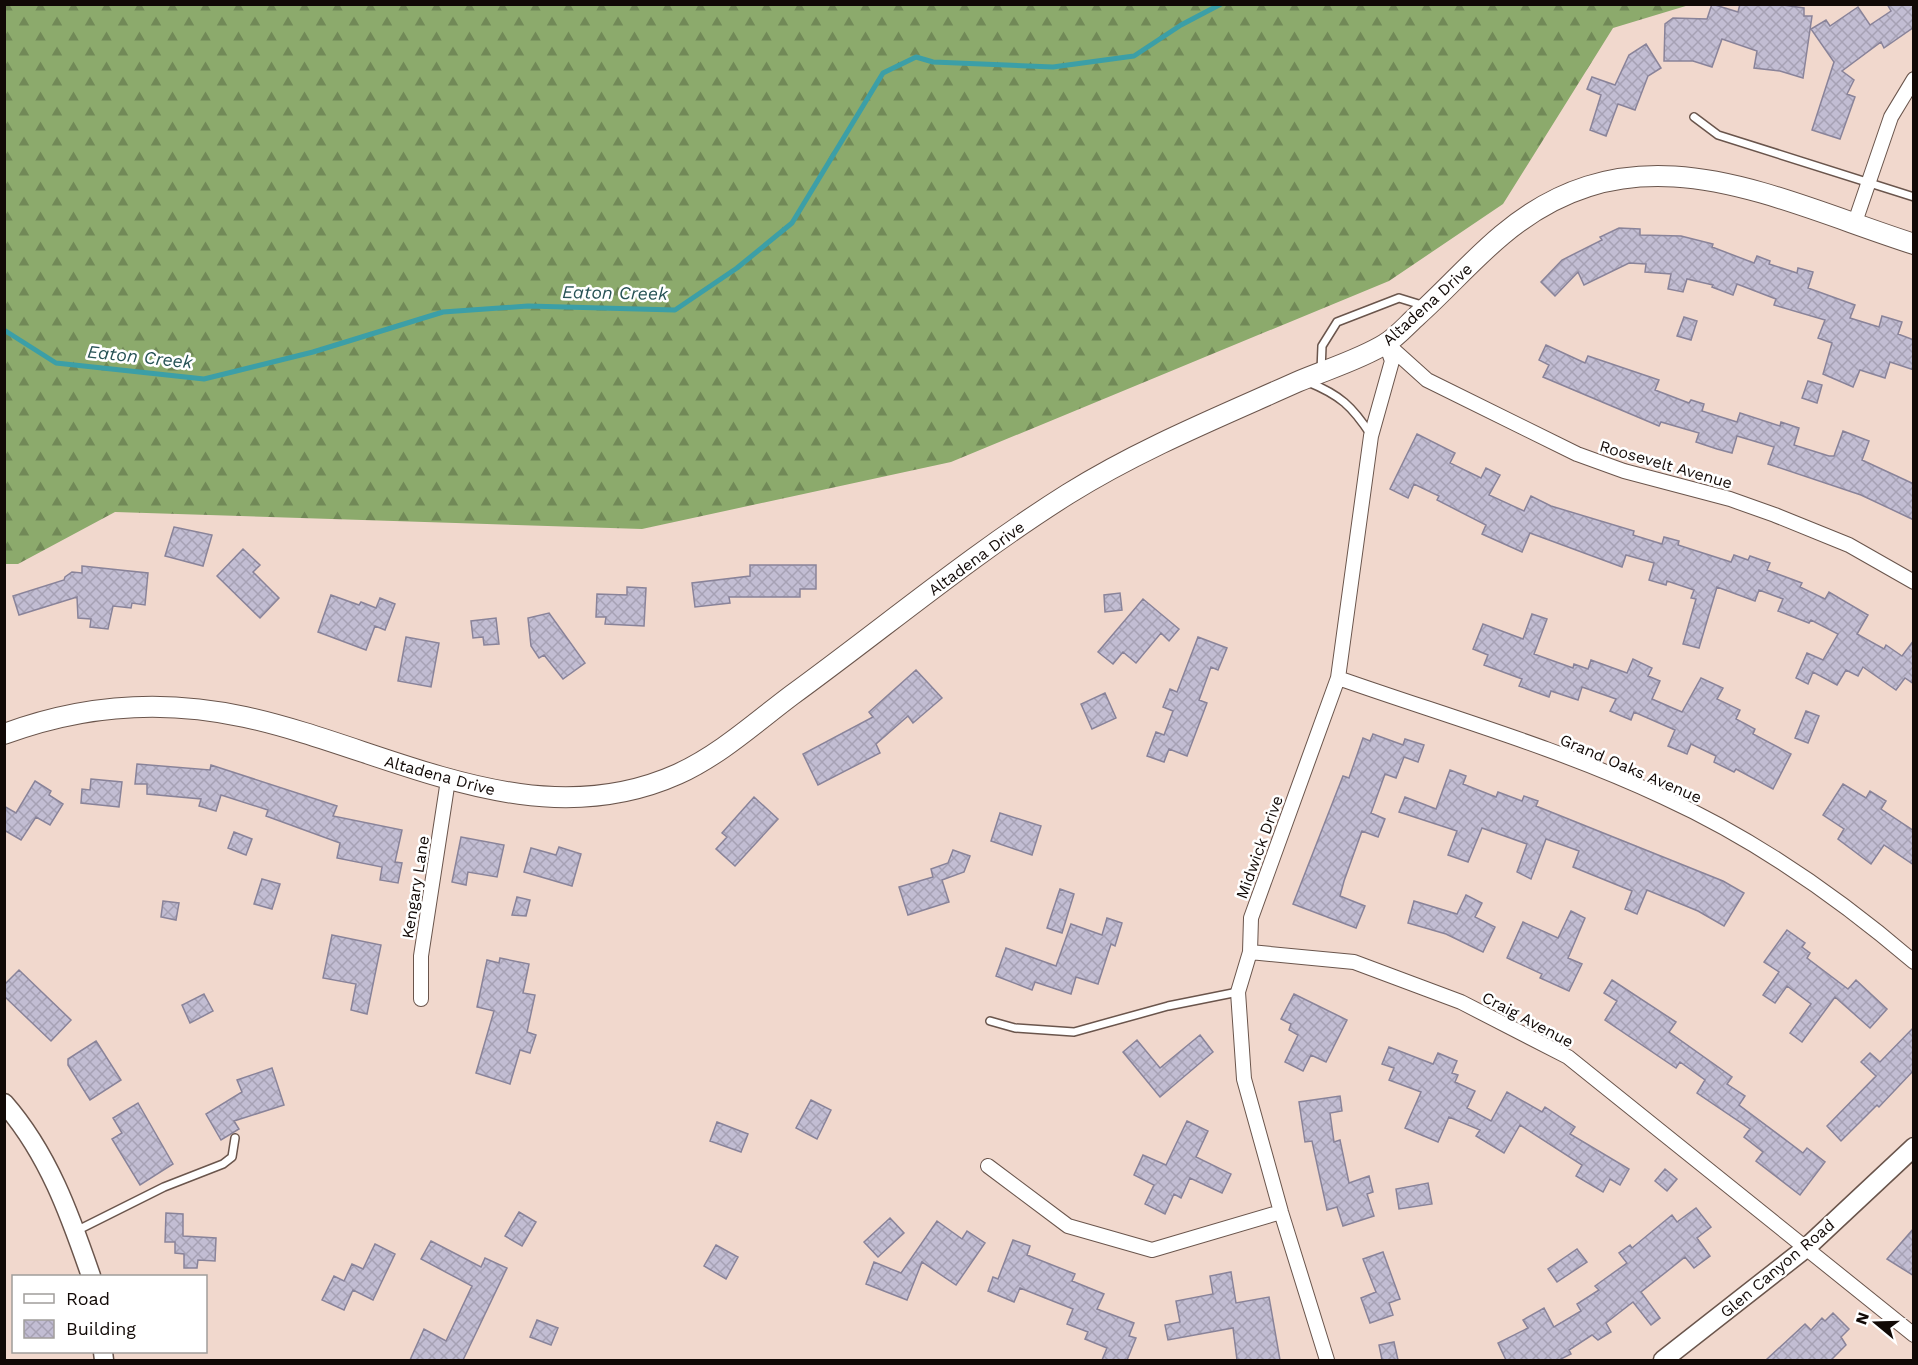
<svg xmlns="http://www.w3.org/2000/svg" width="1918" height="1365" font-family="'Work Sans',sans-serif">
  <defs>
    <pattern id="forest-firs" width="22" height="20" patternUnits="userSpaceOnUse" patternTransform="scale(1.5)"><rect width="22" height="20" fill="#8caa6c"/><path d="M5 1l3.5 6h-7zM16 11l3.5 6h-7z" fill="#718957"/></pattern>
    <pattern id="building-cross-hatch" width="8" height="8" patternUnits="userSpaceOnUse" patternTransform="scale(1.5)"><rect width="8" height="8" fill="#c2bdd3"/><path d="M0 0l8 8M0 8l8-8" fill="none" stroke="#a6a1b4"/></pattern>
  </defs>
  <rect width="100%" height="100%" fill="#f1d8cd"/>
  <path fill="url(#forest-firs)" d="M5,4H1689V5L1613,28L1503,204L1389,281L951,462L642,529L115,512L18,564H4Z"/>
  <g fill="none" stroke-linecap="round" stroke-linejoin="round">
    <path stroke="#3c9fa7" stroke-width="5" d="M4,330L56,363L204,379L313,352L443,312L528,306L675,310L737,268L792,223L883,73L916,57L933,62L1053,67L1134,56L1181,25L1221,4"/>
  </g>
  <path fill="url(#building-cross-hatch)" stroke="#898399" stroke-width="1.5" d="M1712,4L1738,12L1740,4H1777L1804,8V16H1812L1803,78L1780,71L1754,68L1757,51L1722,39L1712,67L1693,61H1664L1665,24L1673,18L1707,19Z
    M1887,4H1914V27L1884,48L1881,42L1842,71L1854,80L1847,94L1855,97L1840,139L1812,130L1834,62L1811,29L1826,20L1830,26L1858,7L1870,25L1891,11Z
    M1646,44L1661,68L1648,76L1635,110L1618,104L1606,136L1590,130L1601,95L1587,89L1592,77L1615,85L1629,55Z
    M1619,228L1640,229V235L1681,236L1713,244L1712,247L1754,263L1757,256L1770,261L1769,264L1797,273L1798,268L1813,272L1808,288L1855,305L1850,318L1879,327L1882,316L1902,322L1898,334L1914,340V370L1890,362L1885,378L1860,370L1853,387L1823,374L1832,343L1818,338L1825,320L1774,305L1776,299L1737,284L1733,295L1712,287L1713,285L1687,279L1683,292L1668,289L1671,274L1645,272L1646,264L1629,263L1584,285L1578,272L1555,296L1541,282L1562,260L1602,240L1600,237Z
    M1684,317L1697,321L1691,340L1677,336Z
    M1546,345L1585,363L1588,356L1659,380L1655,390L1689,403L1691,400L1704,404L1702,411L1737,422L1740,413L1780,426L1781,422L1799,428L1794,445L1829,456H1834L1843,431L1869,441L1862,460L1914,484V520L1861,495L1768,464L1774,447L1737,436L1732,453L1717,449L1696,442L1699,433L1661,422L1659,426L1543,377L1549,365L1539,360Z
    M1808,381L1822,385L1817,403L1802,398Z
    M1417,434L1455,453L1450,463L1481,478L1486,468L1500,475L1489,495L1524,511L1531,496L1551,506L1634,531L1633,535L1662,544L1664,537L1679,541L1678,545L1731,562L1734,555L1748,560L1750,556L1770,563L1767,570L1802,583L1800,587L1825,599L1829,592L1868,615L1857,634L1884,649L1886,645L1902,656L1914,640V684L1905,678L1896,690L1863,667L1858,676L1846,670L1837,685L1813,672L1808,684L1796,678L1807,653L1823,660L1838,634L1811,620L1809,623L1778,611L1783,599L1759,590L1755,601L1717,587L1699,648L1683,644L1696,599L1691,598L1694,590L1667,581L1666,585L1649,580L1654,563L1626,555L1622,567L1530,533L1522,552L1482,534L1486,525L1437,500L1439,496L1414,484L1408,498L1390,489Z
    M174,527L212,535L203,566L165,556Z
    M243,549L260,565L253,572L279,598L260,618L217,576Z
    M750,565H816V589H800V597H729L730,603L695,607L692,583L750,576Z
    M82,566L148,573L145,605L132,603L131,608L113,606L108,629L90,627L91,619L78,618L77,597L19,615L13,596L64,580L65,577L72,572L82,573Z
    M627,587L646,588L644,626L605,624L606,617H596L597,594L627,595Z
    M1120,593L1122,610L1105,612L1104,595Z
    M331,595L359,605L361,602L376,608L380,598L395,604L385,630L375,626L366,650L318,632Z
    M1143,599L1179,629L1169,641L1161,633L1136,663L1123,652L1113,664L1098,652Z
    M549,613L585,663L563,679L544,655L539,658L531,646L528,618Z
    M1532,614L1547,619L1534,654L1573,668L1574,664L1588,669L1591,660L1627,673L1633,659L1652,668L1648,676L1660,681L1652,699L1682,712L1701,678L1723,688L1717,699L1740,710L1736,719L1755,729L1753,734L1791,754L1773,789L1736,769L1734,772L1714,762L1716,756L1691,744L1687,754L1668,746L1675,730L1634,712L1631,720L1610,711L1616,699L1582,687L1578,700L1551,691L1549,697L1519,686L1522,679L1484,665L1488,655L1473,649L1483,624L1523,639Z
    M496,618L499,644L484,645L483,637L473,638L471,621Z
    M406,637L439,643L431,687L398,681Z
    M1198,637L1227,648L1218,670L1211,667L1199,700L1207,703L1187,756L1169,749L1164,762L1147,756L1156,732L1164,735L1173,711L1163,707L1170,689L1177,692Z
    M916,670L942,698L913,723L908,716L876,744L880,753L818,785L803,754L873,717L869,712Z
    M1105,693L1116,718L1092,729L1081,704Z
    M1806,711L1819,716L1808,743L1795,738Z
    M1373,734L1403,745L1405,739L1424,745L1418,762L1404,757L1396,778L1385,774L1371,813L1385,819L1378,837L1362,831L1344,881L1340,896L1365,906L1356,928L1293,904L1343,776L1349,778L1363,738L1370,741Z
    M137,764L210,770L211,765L337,806L333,816L402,830L395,862L402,863L398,883L380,880L382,867L337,858L340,843L266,816L268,810L221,795L216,811L199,806L201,799L147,794V784H135Z
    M1450,770L1466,776L1463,784L1496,797L1498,792L1522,801L1524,796L1538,801L1536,806L1723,881L1744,893L1724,926L1698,911L1647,890L1637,914L1625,909L1632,891L1573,867L1579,851L1546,839L1531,879L1517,872L1527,844L1482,828L1468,862L1448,855L1457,831L1399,812L1405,797L1436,809Z
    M91,779L122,782L119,807L81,803L82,789L90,790Z
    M35,781L51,791L49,795L63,804L50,825L36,817L21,840L4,830V806L16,813Z
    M1843,784L1866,798L1870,791L1886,801L1881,809L1914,831V865L1884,845L1871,864L1838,839L1844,829L1823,815Z
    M754,797L778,819L735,866L716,849L727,837L722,833Z
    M1000,813L1041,826L1032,855L991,841Z
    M234,832L252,839L246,855L228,848Z
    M461,837L504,845L497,877L468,872L466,885L452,882Z
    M559,847L581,854L572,886L524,872L531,848L556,855Z
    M953,850L970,856L964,872L942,880L949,902L908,915L899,887L933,877L931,869L948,863Z
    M262,879L280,884L272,909L254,904Z
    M1060,889L1074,894L1062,933L1047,928Z
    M1466,895L1482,903L1475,917L1495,927L1483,952L1446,934L1408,923L1414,901L1457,914Z
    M517,897L530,900L526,916L512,915Z
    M163,901L179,903L176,920L161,917Z
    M1571,911L1585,918L1568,958L1582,964L1569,991L1540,978L1542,974L1507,958L1523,922L1558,938Z
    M1107,918L1122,923L1115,946L1111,944L1098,984L1076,977L1071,994L1035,982L1032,990L996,976L1006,948L1056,966L1071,924L1102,935Z
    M1787,930L1805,943L1802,947L1810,953L1807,958L1848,989L1856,980L1887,1009L1870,1028L1835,997L1802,1042L1790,1033L1811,1004L1787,986L1775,1003L1763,995L1779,972L1764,962Z
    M332,935L381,945L367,1014L351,1010L356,984L323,978Z
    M500,958L529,964L523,993L535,995L527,1032L536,1035L530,1053L520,1050L510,1084L476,1073L494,1011L477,1007L487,960L499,963Z
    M19,970L71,1020L51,1041L4,996V985Z
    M1612,980L1676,1022L1669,1032L1732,1077L1727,1084L1745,1096L1739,1105L1803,1153L1807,1148L1825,1162L1800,1195L1756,1161L1763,1152L1744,1137L1750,1129L1697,1093L1705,1080L1680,1062L1676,1068L1605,1020L1617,1001L1604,993Z
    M204,994L213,1011L190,1023L182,1005Z
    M1294,994L1347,1020L1326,1062L1311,1055L1303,1071L1285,1062L1298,1035L1289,1030L1291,1024L1281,1019Z
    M1914,1027V1070L1879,1107L1877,1105L1841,1141L1827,1126L1876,1076L1861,1062L1870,1053L1880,1062Z
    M1200,1035L1213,1052L1160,1097L1123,1052L1137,1040L1160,1068Z
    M96,1041L121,1080L90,1100L68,1065V1059Z
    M1389,1047L1433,1064L1438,1053L1457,1061L1452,1073L1458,1075L1455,1082L1475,1091L1467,1108L1491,1121L1507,1092L1542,1112L1545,1107L1575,1127L1570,1134L1629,1169L1620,1185L1610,1179L1603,1192L1576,1176L1582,1165L1520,1125L1504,1153L1476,1136L1480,1130L1449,1117L1438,1142L1405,1128L1421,1092L1389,1080L1394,1068L1382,1064Z
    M272,1068L284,1105L234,1121L239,1129L221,1140L206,1114L242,1092L237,1080Z
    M1340,1096L1342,1111L1330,1113L1334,1142L1340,1140L1349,1183L1369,1176L1373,1192L1367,1194L1374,1216L1343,1226L1337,1207L1327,1210L1312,1141L1305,1142L1299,1102Z
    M811,1100L831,1110L817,1139L796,1128Z
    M138,1103L173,1164L140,1185L112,1139L122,1133L113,1118Z
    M1187,1121L1208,1131L1196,1157L1231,1174L1222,1193L1190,1178L1181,1198L1174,1194L1165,1214L1145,1204L1154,1185L1134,1175L1143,1155L1166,1165Z
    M717,1122L748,1134L741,1152L710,1141Z
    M1665,1169L1677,1179L1667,1191L1655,1181Z
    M1428,1183L1432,1204L1399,1209L1396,1189Z
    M1696,1208L1711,1227L1697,1238L1710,1256L1694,1268L1685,1257L1641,1292L1660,1318L1651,1325L1633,1302L1606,1323L1611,1332L1598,1340L1592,1335L1569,1350L1571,1354L1559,1360H1506L1498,1343L1528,1328L1523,1320L1544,1308L1554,1327L1581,1311L1577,1304L1599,1290L1595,1286L1627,1263L1619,1253L1630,1245L1632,1248L1672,1215L1677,1222Z
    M519,1212L536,1222L522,1246L505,1236Z
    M166,1213L183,1214V1236L216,1238L215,1261L198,1260L197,1268H184V1254L175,1253V1242H165Z
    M890,1218L904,1233L878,1257L864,1242Z
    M937,1221L962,1239L967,1231L985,1243L956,1285L922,1262L907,1300L866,1284L874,1262L901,1273Z
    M1914,1228V1276L1887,1259Z
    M1013,1240L1030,1246L1027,1255L1075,1274L1072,1281L1104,1294L1097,1309L1134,1323L1129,1336L1136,1338L1127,1360H1102L1107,1348L1085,1339L1088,1332L1067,1324L1073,1309L1020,1288L1014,1302L988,1291L993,1277L998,1279Z
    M431,1241L481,1267L485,1258L507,1268L463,1360H410L424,1329L446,1341L472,1286L421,1259Z
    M375,1244L395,1254L373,1300L353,1290L344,1310L322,1300L334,1276L344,1281L352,1264L363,1269Z
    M716,1245L738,1257L726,1279L704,1266Z
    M1577,1249L1587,1262L1557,1282L1548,1269Z
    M1383,1252L1400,1299L1389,1303L1393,1315L1370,1323L1361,1298L1376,1292L1363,1259Z
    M1231,1272L1236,1303L1269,1297L1280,1360H1237L1233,1328L1168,1340L1165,1325L1180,1322L1176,1301L1213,1294L1210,1276Z
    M1833,1313L1849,1329L1841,1337L1846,1345L1831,1360H1766L1805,1324L1811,1330L1822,1318L1825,1321Z
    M537,1320L558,1328L551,1345L530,1337Z
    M1394,1342L1398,1360H1382L1379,1345Z"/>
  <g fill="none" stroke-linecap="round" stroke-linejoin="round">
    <defs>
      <path id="service" d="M1694,117L1718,135L1914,197
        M1321,371L1322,346L1337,322L1399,298L1425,306
        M1308,382C1340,395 1352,406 1371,435
        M990,1021L1015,1028L1074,1032L1168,1006L1238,992
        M76,1231L164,1187L223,1164L232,1157L235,1138"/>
      <path id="minor" d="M1854,225L1891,117L1914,79
        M1387,344L1427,380L1577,454L1624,471L1730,499L1775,515L1849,545L1914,582
        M1338,678C1446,716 1559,748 1663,797C1755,839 1837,896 1914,962
        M1250,952L1354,962L1461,1002L1568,1057L1914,1335
        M421,999V956L448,780
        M988,1166L1068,1226L1152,1250L1281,1212
        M1327,1360L1281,1212L1244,1079L1238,992L1250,952L1251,918L1338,678L1371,436L1392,361L1386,344"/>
      <path id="tertiary" d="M4,1103C48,1153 70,1215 91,1276
        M103,1352L104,1360
        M1663,1360L1806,1248L1914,1147"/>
      <path id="secondary" d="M4,734C82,705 164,699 245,717C387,748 531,840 678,774C720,755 756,722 792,695C884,628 971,555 1068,494C1140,449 1219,417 1297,382C1325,370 1359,360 1385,344C1397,337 1407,325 1417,316C1446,290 1472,260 1502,235C1636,122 1771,198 1914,244"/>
    </defs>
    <use href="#service" stroke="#6a554c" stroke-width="10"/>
    <use href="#minor" stroke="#6a554c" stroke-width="16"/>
    <use href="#tertiary" stroke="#6a554c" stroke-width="21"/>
    <use href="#secondary" stroke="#6a554c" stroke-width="22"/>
    <use href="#service" stroke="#fff" stroke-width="7"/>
    <use href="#minor" stroke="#fff" stroke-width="14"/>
    <use href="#tertiary" stroke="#fff" stroke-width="18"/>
    <use href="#secondary" stroke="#fff" stroke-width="20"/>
  </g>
  <g text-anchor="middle" stroke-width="5" stroke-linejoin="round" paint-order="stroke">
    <g font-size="16" fill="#110906" stroke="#fff">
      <text transform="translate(1427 304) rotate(-42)" y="6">Altadena Drive</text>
      <text transform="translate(1666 464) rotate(16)" y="6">Roosevelt Avenue</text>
      <text transform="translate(976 558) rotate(-36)" y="6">Altadena Drive</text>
      <text transform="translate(1631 768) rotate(23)" y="6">Grand Oaks Avenue</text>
      <text transform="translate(440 775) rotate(15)" y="6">Altadena Drive</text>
      <text transform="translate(1259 847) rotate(-70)" y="6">Midwick Drive</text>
      <text transform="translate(415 887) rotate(-81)" y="6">Kengary Lane</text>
      <text transform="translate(1528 1019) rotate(28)" y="6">Craig Avenue</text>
      <text transform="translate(1777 1268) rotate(-40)" y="6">Glen Canyon Road</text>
    </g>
    <g font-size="18" font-style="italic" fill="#275356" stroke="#fff">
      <text transform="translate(615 293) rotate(1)" y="6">Eaton Creek</text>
      <text transform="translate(140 357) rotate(6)" y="6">Eaton Creek</text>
    </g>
  </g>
  <rect width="1918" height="1365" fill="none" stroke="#110906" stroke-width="12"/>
  <rect x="12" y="1275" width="195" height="78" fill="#ffffff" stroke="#a09d9b" stroke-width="1.5"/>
  <rect x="24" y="1294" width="30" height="9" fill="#ffffff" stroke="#a09d9b" stroke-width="1.5"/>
  <text x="66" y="1305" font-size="18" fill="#110906">Road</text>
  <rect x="24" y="1320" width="30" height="18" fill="url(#building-cross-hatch)" stroke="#a09d9b" stroke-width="1.5"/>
  <text x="66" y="1335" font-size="18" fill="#110906">Building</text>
  <g transform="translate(1876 1323) rotate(289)" stroke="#ffffff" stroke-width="4.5" paint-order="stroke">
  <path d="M0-4.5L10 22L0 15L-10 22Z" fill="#110906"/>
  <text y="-9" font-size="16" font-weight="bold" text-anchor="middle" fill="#110906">N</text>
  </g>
</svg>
